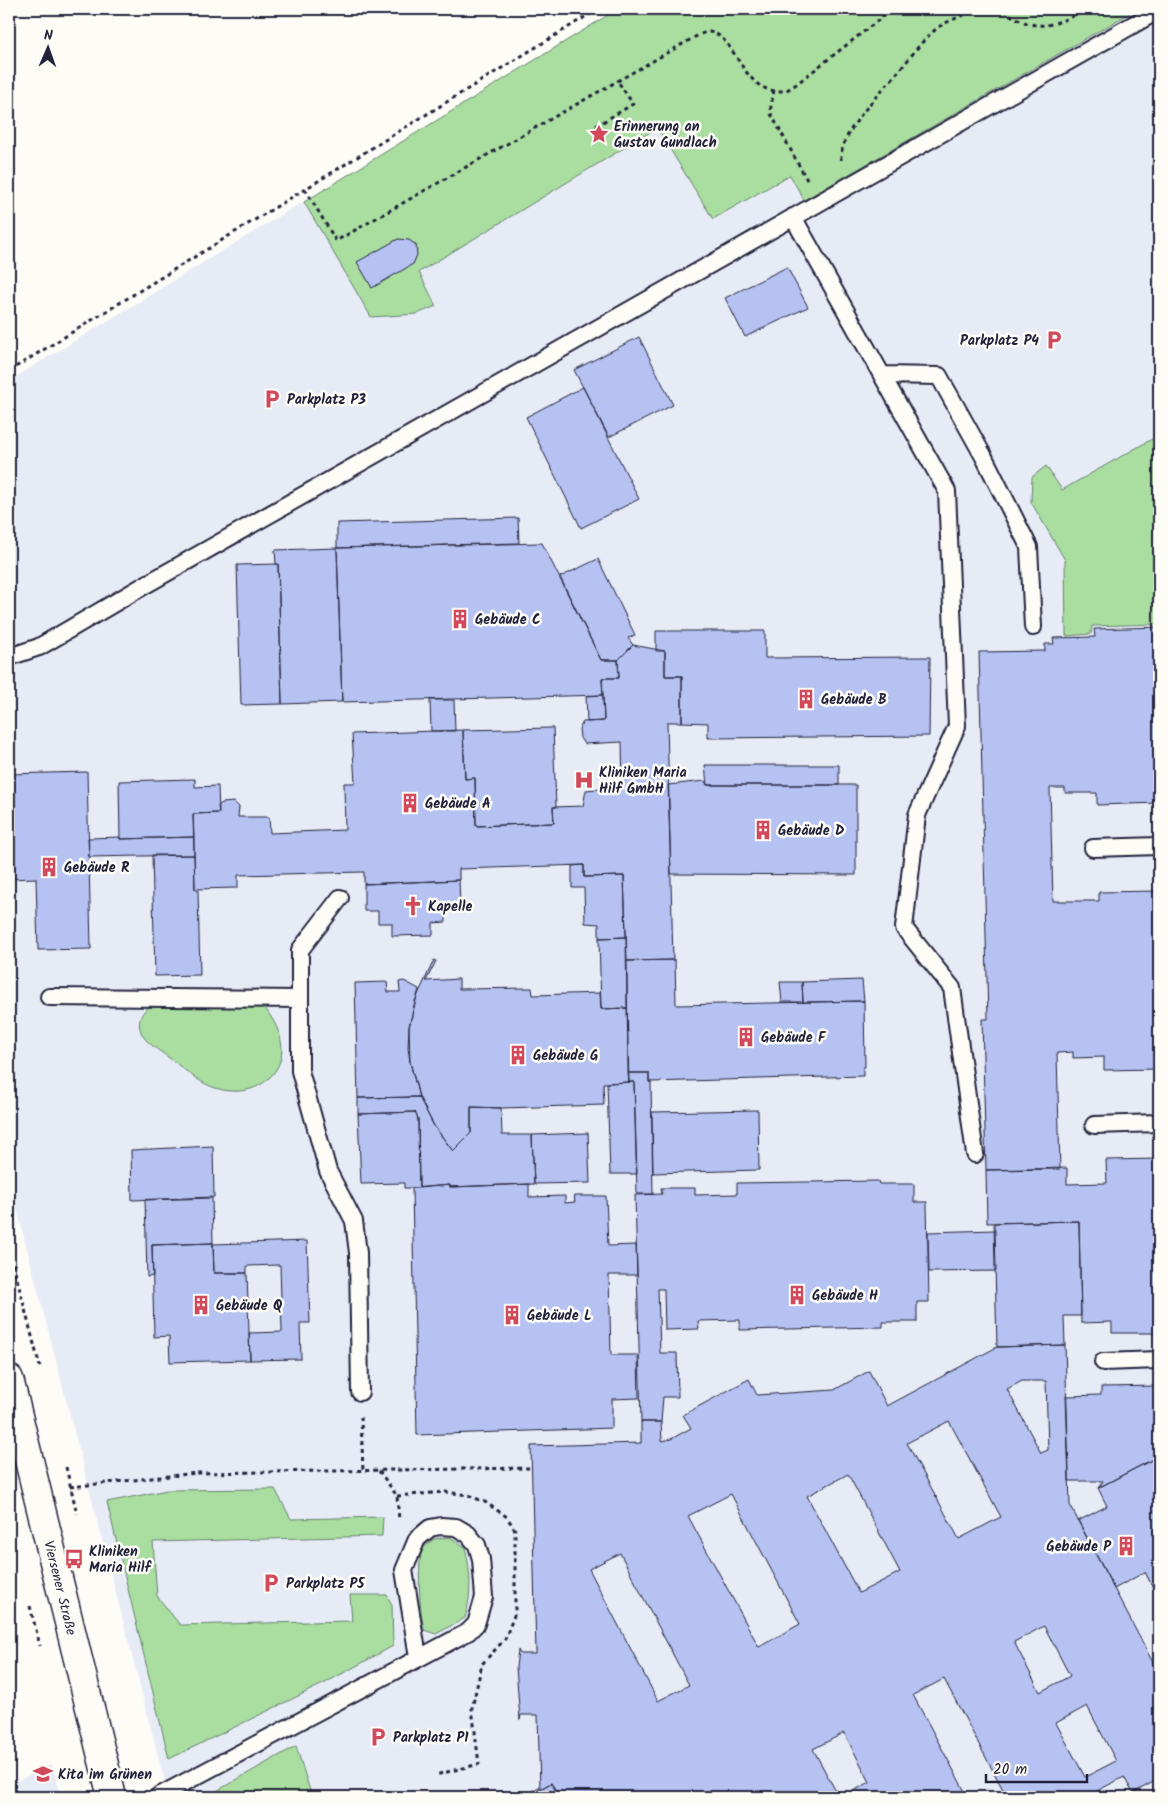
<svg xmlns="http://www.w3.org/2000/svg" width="1168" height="1806" font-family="Kalam,sans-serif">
  <rect width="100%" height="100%" fill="#fdfcf7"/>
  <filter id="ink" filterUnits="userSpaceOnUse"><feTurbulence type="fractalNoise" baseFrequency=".02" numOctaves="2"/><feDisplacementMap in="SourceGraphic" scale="10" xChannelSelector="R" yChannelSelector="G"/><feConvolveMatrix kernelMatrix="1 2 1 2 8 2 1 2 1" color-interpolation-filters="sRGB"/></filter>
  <g filter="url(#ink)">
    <path fill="#e7ebf6" d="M1137,9H1159V1797H312L296,1746L206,1797H166L164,1779L9,1179V381L304,201L371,317L436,305L418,272L658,128L791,175L805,200Z
      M52,1764L61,1797H9V1785Z"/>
    <path fill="#a9dea0" stroke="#66806e" d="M618,9H1137L804,200L790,175L713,219L657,128L419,272L436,306L417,314L371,317L304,202Z
      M1159,435V624L1092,626L1091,634L1066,636L1065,560L1031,502L1032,477L1046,466L1062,490Z
      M151,1005L264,1007C277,1024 288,1045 278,1066C263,1095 228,1097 202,1082C190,1075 179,1065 168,1057C160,1051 146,1043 142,1034C136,1022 141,1012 151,1005Z
      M275,1489L291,1519L383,1517L382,1536L153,1542L157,1596L180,1625L352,1621L350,1595H387L392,1605L393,1646L325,1683L169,1759L107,1502L167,1490Z
      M450,1537L465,1547C471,1571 472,1594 465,1618L436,1634L424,1630C419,1604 418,1578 421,1550L434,1539Z
      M296,1746L312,1797H206Z"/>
    <path fill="#b5c2f2" stroke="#22223b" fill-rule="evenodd" d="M398,239L409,240L416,245L417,255L413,264L372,288L357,262Z
      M787,267L808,307L745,337L725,298Z
      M639,337L673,405L609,437L574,370Z
      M583,387L639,499L581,528L526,417Z
      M518,518L519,543L337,548V523Z
      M542,543L601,660H618L619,678H602L603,695L342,702L337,548Z
      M337,548L342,702L282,704L278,564H276L275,550Z
      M598,559L635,635L628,638L633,645L618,660H601L560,577Z
      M278,564L282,704L241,705L237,565Z
      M1159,627V803L1097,805V793H1065V788H1050L1053,901H1099V892L1159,891V1069L1104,1070V1057L1073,1058V1052L1057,1053L1060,1169L986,1170L982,1019H988L979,652L1045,651V644H1054L1053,638L1095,637L1094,629Z
      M656,631H765V658L930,657L929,736L708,738V723L682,722V676H665V651H656Z
      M633,645L665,651V676H682V722H667L673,960L627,961L624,876L584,877V865L459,869V880L364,884V872L238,875V888L195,889L193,814L219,813L218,806L222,803L234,802L239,807L238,817H269L270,833L345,830L344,783H355L352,734L463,730L465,779L475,778L476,826L554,823L553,807L583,806L586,790L623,787L622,742L584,744L580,738L579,729L583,722L604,721L602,678H619L618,660Z
      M603,695L604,721L587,722L586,696Z
      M430,700H454L455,731H431Z
      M553,728L556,807H553L554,823L476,826L475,778L465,779L463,730Z
      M705,765H839V785H707Z
      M87,772L91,949L38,950L36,878L9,879V774Z
      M195,779V787L218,786L219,813L193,814L194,837L120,839L119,781Z
      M705,781L707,785H856V875L671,874L668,785Z
      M120,837V839L194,837V855L89,857L88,838Z
      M152,855H194L195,889L198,890L200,975L155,976Z
      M584,865V877L624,876L626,937L599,938V924L585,923L584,888H572V866Z
      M459,880L460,907H446V922L433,923V935L392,936V923H378V911H364V884Z
      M626,937L627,1008L601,1009L599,938Z
      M434,960L436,961L426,981L459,979V989L532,988L533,995L600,993L601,1009L627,1008L629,1082L603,1083L604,1105L501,1108L471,1107V1133L453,1151L434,1126L419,1097L410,1062L409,1027L415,1001Z
      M675,960L676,1005L864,1001L865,1067H863V1076L651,1082H649V1073H628L627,961Z
      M862,980L864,1001L803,1002L802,982Z
      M404,981L419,989L409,1027L408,1048L410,1062L419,1097L358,1098L355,983L387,982L388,992H400L399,982Z
      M780,982H802L803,1002H782Z
      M628,1073H649V1082H651L653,1194H637L634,1082H629Z
      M634,1082L637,1174H610L607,1083Z
      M419,1097L434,1126L453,1151L471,1133V1107L501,1108L502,1135H532L534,1184L450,1187V1185L419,1188L418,1119L415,1112L358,1114V1098Z
      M758,1110L759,1170L653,1173L652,1112Z
      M415,1112L418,1119L419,1188H404V1183L361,1184L358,1114Z
      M588,1133L590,1183L534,1184L532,1135Z
      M213,1146L214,1197L132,1200L131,1150Z
      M1159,1159V1333H1112V1322L1081,1323L1079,1221L987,1223L986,1170L1067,1168V1184L1107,1183L1106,1160Z
      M878,1181L879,1184H914V1202H927L929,1302H917V1322H883V1327L740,1330V1320L698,1321L699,1329L665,1330L664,1289H658L660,1353H677L678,1397H663L661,1422H641L635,1195L662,1194L661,1188H695V1195L737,1194V1183Z
      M529,1184V1197L565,1196V1203L575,1202L574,1196H606L608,1246L636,1245L637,1275H609L611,1355H638L639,1398L612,1399V1428L417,1435L412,1188L450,1185V1187Z
      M212,1198L213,1243L152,1245L153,1276L147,1277L145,1200Z
      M1079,1221L1081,1316H1064L1065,1345L997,1347L994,1223Z
      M995,1230L996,1271L929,1272L928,1232Z
      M307,1241L310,1323H300L301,1359L250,1360L249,1333L282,1332L280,1265L247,1266V1273H214L213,1244Z
      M213,1243L214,1273H247L250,1360L170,1362L169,1336L154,1337L152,1245Z
      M1065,1345L1070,1505L1159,1674V1779L1133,1793L1124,1777L1095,1792L1097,1797H1007L944,1679L913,1695L968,1797H842L870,1782L844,1733L813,1749L839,1797H560L551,1783L540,1789L538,1715H521L520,1720L516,1667L518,1650L520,1654H536L531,1446L641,1443V1422H661L662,1441L671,1439L691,1428L683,1415L749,1379L757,1395L834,1390L869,1371L887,1406L997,1347ZM1022,1381H1046L1048,1450L1041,1453L1007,1389ZM949,1421L1001,1517L959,1539L907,1443ZM848,1474L900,1572L859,1593L807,1496ZM731,1494L800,1624L759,1647L688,1516ZM620,1553L689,1685L658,1701L589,1569ZM1044,1626L1070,1676L1040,1692L1014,1642ZM1087,1706L1116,1761L1085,1777L1056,1723Z
      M1159,1386V1456L1098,1488L1103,1481H1069L1066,1396L1101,1395V1387Z
      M1159,1456V1600L1145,1572L1114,1589L1078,1521L1107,1506L1098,1488Z
      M551,1783L560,1797H520L539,1787L540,1789Z"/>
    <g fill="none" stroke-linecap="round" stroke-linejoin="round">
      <defs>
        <path id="lane" d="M793,217L947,491L957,726L917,815L904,928L952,988L975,1154
          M882,375L939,376L984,457L1029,547L1033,627
          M9,657L39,647L145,585L1159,10
          M1093,848L1159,846
          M340,898L300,950V1071L328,1171L354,1221L358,1253L360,1392
          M49,997L300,999
          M1094,1125L1159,1123
          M1103,1362L1159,1360
          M157,1797L468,1632L476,1624L484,1597L481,1559L477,1545L468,1534L456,1527L441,1526L430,1528L417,1539L404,1570L418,1657"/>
        <g id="secondary">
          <path id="s1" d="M9,1379L112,1797"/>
        </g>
      </defs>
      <use href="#lane" stroke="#22223b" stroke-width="20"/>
      <use href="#secondary" stroke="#22223b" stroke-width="31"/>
      <path stroke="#22223b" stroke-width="3" stroke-dasharray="4 4" stroke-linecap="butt" d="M1004,9C1008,15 1014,17 1020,20C1044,33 1066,19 1088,9
        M774,90L770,112L807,180
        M596,126L633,104L617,80
        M841,160C839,132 882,91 899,71C911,57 921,41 935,30C946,20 963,17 976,9
        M305,189L336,241L695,37C699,35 704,32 709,32C736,33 743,100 786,90C793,88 802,79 808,75C836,53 864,32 892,9
        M9,371L598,9
        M9,1248L40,1367
        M361,1417L363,1471
        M66,1467L77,1514
        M379,1471L397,1496L399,1520
        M70,1487L197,1473L530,1468
        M397,1496L445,1492L468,1495L485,1502L507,1517L515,1530V1613L505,1639L482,1664L472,1708L479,1764L435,1775
        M30,1606L40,1646
        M1112,1791L1115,1797"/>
      <use href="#lane" stroke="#fdfcf7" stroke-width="16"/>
      <use href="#secondary" stroke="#fdfcf7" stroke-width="28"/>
    </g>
  </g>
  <defs>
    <symbol id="sight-bare" viewBox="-9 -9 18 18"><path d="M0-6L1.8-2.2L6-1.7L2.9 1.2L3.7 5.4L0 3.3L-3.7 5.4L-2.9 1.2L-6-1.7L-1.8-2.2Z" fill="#d1495b" stroke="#fdfcf7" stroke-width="2.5" paint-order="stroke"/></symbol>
    <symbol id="parking-bare" viewBox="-9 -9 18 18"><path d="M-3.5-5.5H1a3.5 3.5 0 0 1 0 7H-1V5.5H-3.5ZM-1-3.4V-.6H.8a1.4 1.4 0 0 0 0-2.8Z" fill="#d1495b" stroke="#fdfcf7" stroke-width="2.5" paint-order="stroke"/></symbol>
    <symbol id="building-bare" viewBox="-9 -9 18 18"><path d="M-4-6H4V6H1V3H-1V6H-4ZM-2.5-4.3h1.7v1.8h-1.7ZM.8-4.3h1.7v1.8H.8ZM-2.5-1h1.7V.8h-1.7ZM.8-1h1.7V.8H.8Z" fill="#d1495b" stroke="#fdfcf7" stroke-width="2.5" paint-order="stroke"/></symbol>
    <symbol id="hospital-bare" viewBox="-9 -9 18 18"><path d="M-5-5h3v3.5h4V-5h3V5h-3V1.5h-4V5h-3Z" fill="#d1495b" stroke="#fdfcf7" stroke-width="2.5" paint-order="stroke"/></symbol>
    <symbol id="church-bare" viewBox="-9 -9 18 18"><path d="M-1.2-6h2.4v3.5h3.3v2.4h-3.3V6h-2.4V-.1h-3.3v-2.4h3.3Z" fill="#d1495b" stroke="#fdfcf7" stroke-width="2.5" paint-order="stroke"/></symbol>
    <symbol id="bus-bare" viewBox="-9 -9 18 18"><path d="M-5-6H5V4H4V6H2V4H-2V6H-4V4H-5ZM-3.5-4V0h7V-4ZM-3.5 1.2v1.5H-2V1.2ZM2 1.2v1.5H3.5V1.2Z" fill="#d1495b" stroke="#fdfcf7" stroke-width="2.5" paint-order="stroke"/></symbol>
    <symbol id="school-bare" viewBox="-9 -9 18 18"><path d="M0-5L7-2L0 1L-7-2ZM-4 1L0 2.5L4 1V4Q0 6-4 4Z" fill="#d1495b" stroke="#fdfcf7" stroke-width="2.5" paint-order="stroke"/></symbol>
  </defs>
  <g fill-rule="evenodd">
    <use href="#sight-bare" x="585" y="120" width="28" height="28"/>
    <use href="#parking-bare" x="1040" y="326" width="28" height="28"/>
    <use href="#parking-bare" x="258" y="385" width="28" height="28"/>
    <use href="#building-bare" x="446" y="605" width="28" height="28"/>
    <use href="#building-bare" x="792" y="685" width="28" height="28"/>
    <use href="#hospital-bare" x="570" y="766" width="28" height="28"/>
    <use href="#building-bare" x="396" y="789" width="28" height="28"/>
    <use href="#building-bare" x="749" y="816" width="28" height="28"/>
    <use href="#building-bare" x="35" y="853" width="28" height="28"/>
    <use href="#church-bare" x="399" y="892" width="28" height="28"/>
    <use href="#building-bare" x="732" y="1023" width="28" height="28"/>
    <use href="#building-bare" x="504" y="1041" width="28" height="28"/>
    <use href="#building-bare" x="783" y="1281" width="28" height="28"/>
    <use href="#building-bare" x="187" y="1291" width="28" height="28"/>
    <use href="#building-bare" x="498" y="1301" width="28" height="28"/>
    <use href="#building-bare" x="1112" y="1532" width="28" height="28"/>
    <use href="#bus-bare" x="60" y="1545" width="28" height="28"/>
    <use href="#parking-bare" x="257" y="1569" width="28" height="28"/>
    <use href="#parking-bare" x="364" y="1723" width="28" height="28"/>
    <use href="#school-bare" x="29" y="1760" width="28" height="28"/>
  </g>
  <g text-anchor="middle" stroke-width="5" stroke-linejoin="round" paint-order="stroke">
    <g font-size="14" font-weight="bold" fill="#22223b" stroke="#fdfcf7" text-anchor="start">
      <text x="614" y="131">Erinnerung an<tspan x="614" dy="16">Gustav Gundlach</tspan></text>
      <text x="1039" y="345" text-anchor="end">Parkplatz P4</text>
      <text x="287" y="404">Parkplatz P3</text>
      <text x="475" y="624">Gebäude C</text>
      <text x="821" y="704">Gebäude B</text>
      <text x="599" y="777">Kliniken Maria<tspan x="599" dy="16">Hilf GmbH</tspan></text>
      <text x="425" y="808">Gebäude A</text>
      <text x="778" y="835">Gebäude D</text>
      <text x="64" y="872">Gebäude R</text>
      <text x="428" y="911">Kapelle</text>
      <text x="761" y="1042">Gebäude F</text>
      <text x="533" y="1060">Gebäude G</text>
      <text x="812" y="1300">Gebäude H</text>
      <text x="216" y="1310">Gebäude Q</text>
      <text x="527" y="1320">Gebäude L</text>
      <text x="1111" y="1551" text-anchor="end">Gebäude P</text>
      <text x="89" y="1556">Kliniken<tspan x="89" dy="16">Maria Hilf</tspan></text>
      <text x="286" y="1588">Parkplatz P5</text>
      <text x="393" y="1742">Parkplatz P1</text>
      <text x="58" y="1779">Kita im Grünen</text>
    </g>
    <g font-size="14" fill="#22223b" stroke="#fdfcf7">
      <text dy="5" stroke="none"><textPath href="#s1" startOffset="215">Viersener Straße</textPath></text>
    </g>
  </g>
  <rect width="1168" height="1806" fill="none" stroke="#fdfcf7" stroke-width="30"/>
  <rect x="15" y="15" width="1138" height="1776" fill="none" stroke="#22223b" stroke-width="2" filter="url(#ink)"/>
  <g transform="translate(48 48) rotate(2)" stroke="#fdfcf7" stroke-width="4" paint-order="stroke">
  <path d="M0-4L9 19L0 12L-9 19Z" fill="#22223b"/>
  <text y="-8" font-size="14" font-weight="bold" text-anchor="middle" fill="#22223b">N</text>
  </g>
  <path d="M986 1774v8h101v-8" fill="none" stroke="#22223b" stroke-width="2.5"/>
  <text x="993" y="1774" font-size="15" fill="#22223b" stroke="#fdfcf7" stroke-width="4" paint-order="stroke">20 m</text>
</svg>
